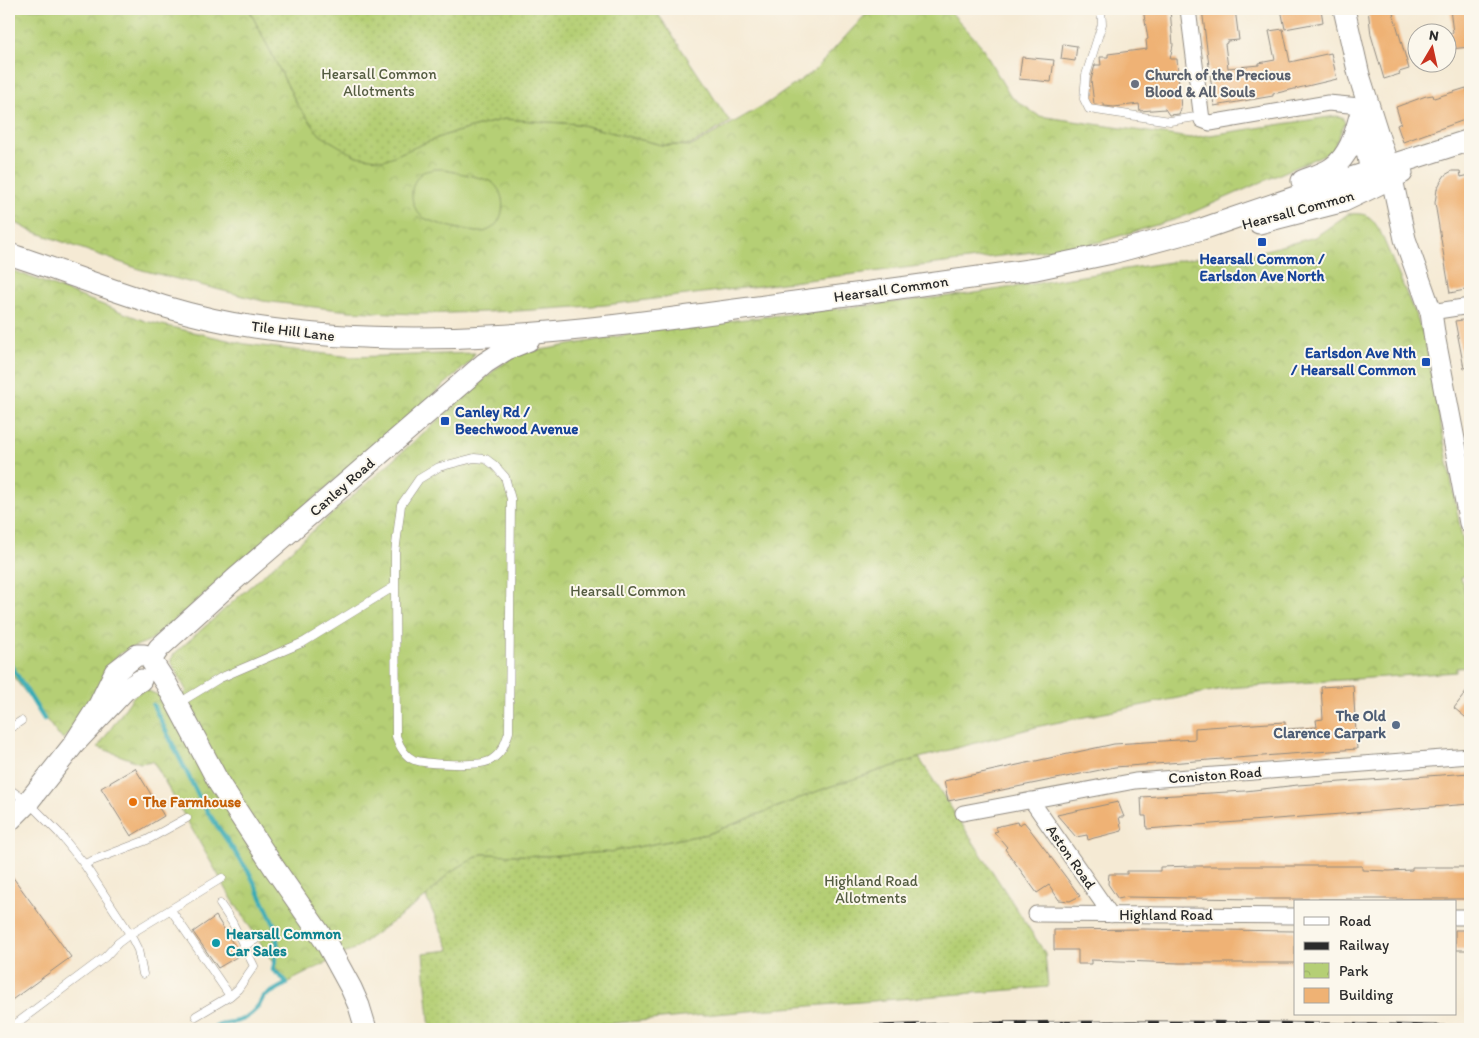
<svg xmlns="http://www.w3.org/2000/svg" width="1479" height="1038" font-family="Itim,sans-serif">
  <defs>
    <pattern id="park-crowns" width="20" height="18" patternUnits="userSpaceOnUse" patternTransform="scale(1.25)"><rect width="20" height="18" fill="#b5cf75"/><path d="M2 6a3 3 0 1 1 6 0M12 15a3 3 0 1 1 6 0" fill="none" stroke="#9cb265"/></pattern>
    <pattern id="garden-dots" width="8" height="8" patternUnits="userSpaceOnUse" patternTransform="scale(1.25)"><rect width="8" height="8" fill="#b5cf75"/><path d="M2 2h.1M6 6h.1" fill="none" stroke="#9cb265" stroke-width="1.8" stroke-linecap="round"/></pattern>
  </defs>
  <rect width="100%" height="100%" fill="#fbf7ec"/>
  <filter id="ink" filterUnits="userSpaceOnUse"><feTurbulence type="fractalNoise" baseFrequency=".02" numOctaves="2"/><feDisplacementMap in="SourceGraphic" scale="10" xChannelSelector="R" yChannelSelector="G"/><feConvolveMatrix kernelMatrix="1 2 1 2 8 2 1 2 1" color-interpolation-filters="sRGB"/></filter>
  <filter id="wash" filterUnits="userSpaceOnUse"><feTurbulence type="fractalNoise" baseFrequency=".0096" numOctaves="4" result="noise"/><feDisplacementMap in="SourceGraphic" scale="20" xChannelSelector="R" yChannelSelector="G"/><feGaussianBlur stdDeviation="1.12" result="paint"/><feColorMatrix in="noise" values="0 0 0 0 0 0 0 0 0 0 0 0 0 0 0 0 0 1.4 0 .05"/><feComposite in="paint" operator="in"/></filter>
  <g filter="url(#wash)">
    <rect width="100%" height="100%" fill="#f5ead4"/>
    <path fill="url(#park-crowns)" stroke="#707d50" d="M9,9H249L297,104L445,135L504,119L578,124L662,145L692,146L771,101L815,70L866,14L874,9H948L980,44L1010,96L1039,116L1190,138L1336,116L1342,117L1345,123L1332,151L1180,218L1089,245L606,305L518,311L415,314L349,311L263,301L142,270L29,230L9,219Z
      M1348,214C1368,213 1370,215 1380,231L1424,335L1469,575L1461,577L1470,617V667L1456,668V672L1227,688L1040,726L919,758L826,788L708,834L610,852L545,856L482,854L450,872L426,897L356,948L286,983L232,899L153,761L140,763L98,747L133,697L144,689L158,695L165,705L187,692L172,664L171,660L174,654L498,367L519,354L664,328L969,294L1195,258L1251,254L1315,237Z
      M9,269L145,321L245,344L351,357L475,353L469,363L154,638C142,645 127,647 116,657C105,669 103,685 95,699C86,713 74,726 64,739L58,735L9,671Z"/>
    <path fill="url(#garden-dots)" stroke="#707d50" d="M249,9H666L658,14L730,122L691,145H662L578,124L504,119L445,135L384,160L356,156L320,135L297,104Z
      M919,758L1045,953L1048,987L760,1010L551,1029H430L423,953L450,950L426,897L450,872L482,854L545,856L610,852L708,834L826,788Z"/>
    <path fill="#b5cf75" stroke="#707d50" d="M434,169H442C451,172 488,178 493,183C511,198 503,235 476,232C463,230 435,224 424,218C409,208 407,183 423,172C426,171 431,170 434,169Z"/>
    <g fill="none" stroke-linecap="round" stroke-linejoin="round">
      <path stroke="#39abb5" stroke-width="4.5" d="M9,662L44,719
        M153,705L203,805L250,874L274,924L278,947L273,970L285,980L286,984L263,997C259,1008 247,1020 234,1022C226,1024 219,1022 212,1029"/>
    </g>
    <g id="blocks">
      <path fill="#efb274" d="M1143,9H1170L1173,45L1170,59H1177L1181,109L1179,114L1169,115L1165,109L1140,111L1139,104L1114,107L1104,106V103L1094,104L1091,80L1095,65H1101L1100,57H1108V54L1147,49L1146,40L1148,39Z
        M1202,9H1235L1239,40L1227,41V43L1225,44L1228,68L1259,65V63L1275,60L1269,31L1283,29L1290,62L1331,53L1337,79L1273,94V96L1214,106Z
        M1281,9H1321L1323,22L1285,29Z
        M1368,9H1392L1409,69L1399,72L1400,74L1384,79L1371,35Z
        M1450,9H1470V47L1450,49L1449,33H1453Z
        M1063,44L1077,46L1075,61L1061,59Z
        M1022,57L1054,60L1051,82L1019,79Z
        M1466,88L1470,98V118L1403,142L1397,125L1401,123L1396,107L1426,96L1433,95L1434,98Z
        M1452,171H1460L1461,177L1470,175V289L1450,293L1435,203L1437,189L1441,181L1445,175Z
        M1470,319V367L1464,368L1455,321Z
        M1353,685L1357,749L1115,767L948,801L944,781L1114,744L1195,739V728L1223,726L1285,722V729L1317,727L1316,720L1323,719L1321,687Z
        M1470,687V721L1454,708Z
        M135,768L164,816L131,836L101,788Z
        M1470,773V804L1147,829L1146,816H1142L1141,797L1245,791L1298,785Z
        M1118,802L1124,817H1119L1122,831L1094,838L1088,840L1087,835L1076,837L1057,815Z
        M1017,822L1018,825L1024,822L1029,828L1080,896L1070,901L1059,900L1049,885L1037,893L1005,849L1007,847L994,832L998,831L995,827Z
        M1193,866H1362V870L1389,871L1412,870V867H1468L1470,899H1255L1127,897L1118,899L1108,884L1109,874H1127V871H1160V867Z
        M9,872L71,957L9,1002Z
        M216,916L240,955L218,968L193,932Z
        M1142,929L1295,931V963H1179L1091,960V964H1078V950H1054V930Z
        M1455,930H1470V950H1455Z"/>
    </g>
  </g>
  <g filter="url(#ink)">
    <use href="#blocks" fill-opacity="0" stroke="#908a80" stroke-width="1"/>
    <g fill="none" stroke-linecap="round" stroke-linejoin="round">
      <defs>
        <path id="lane" d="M1101,9L1102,24L1086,75L1084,99L1089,109L1170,121L1202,116
          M179,703L220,678L304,642L395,586V553L401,505L419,479L439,467L474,458L486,459L494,465L505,477L511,499L509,732C505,744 502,753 491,760C480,767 426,764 414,760C404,756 399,745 396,736L395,586
          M9,729L21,721
          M9,789L28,802L59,833L84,864L130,934L138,950L143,974
          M84,864L147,840L187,818
          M171,910L230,996
          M244,946L255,940
          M196,1016L230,996L238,989L254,966L232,922L220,904
          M9,1029L105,957L118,943L130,934L222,878"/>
        <path id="street" d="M1188,9L1202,120L1210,123L1328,103L1360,106
          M1431,312L1470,306
          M1031,800L1111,915
          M963,813L1135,781L1470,756
          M1036,914L1295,916
          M1455,917H1470"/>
        <path id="secondary" d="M1344,9L1359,75L1392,179L1405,239L1431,312L1435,340L1470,523
          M1361,120L1371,172L1376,185
          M1302,181C1312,177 1323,174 1332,168C1349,156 1355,135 1360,116
          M1259,223L1344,201L1402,173
          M9,254C90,280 169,315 255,327C418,351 573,332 735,310C835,297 936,283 1036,269L1112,253L1202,229L1348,179L1470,140
          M151,660L159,648L234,580L485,363L507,349L529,340
          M74,744L99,705L115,672L137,655H144L149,657L167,685L220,785L275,869L327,944L351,988L359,1006L366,1029
          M9,821L28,802L74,744L125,690L141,680"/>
      </defs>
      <use href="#lane" stroke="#908a80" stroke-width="9"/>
      <use href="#street" stroke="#908a80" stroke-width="17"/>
      <use href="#secondary" stroke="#908a80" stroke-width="23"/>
      <use href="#lane" stroke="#fff" stroke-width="8"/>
      <use href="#street" stroke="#fff" stroke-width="15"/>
      <use href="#secondary" stroke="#fff" stroke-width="21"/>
      <defs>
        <path id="rail" d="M829,1029C1042,1020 1256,1023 1470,1028"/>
      </defs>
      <use href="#rail" stroke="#2b2b2b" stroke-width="5.5"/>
      <use href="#rail" stroke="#fbf7ec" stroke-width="4" stroke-dasharray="11" stroke-linecap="butt"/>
    </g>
  </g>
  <circle fill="#6b7280" stroke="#fbf7ec" stroke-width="2" cx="1135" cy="84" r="5"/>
  <g fill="#1a4fb4" stroke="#fbf7ec" stroke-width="2">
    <rect x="1257" y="237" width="10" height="10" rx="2.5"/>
    <rect x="1421" y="357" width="10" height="10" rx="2.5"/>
    <rect x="440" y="416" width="10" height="10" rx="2.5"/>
  </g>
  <circle fill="#5c6f8a" stroke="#fbf7ec" stroke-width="2" cx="1396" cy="725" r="5"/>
  <circle fill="#e8710a" stroke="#fbf7ec" stroke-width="2" cx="133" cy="802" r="5"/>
  <circle fill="#0f9aa8" stroke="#fbf7ec" stroke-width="2" cx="216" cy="943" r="5"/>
  <g text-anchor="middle" stroke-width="4" stroke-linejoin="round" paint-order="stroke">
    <g font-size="15" fill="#545c41" stroke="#fbf7ec">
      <text x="379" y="79">Hearsall Common<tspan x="379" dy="17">Allotments</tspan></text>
      <text x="628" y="596">Hearsall Common</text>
      <text x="871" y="886">Highland Road<tspan x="871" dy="17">Allotments</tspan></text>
    </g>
    <g font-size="15" font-weight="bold" fill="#5b616d" stroke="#fbf7ec" text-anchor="start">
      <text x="1145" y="80">Church of the Precious<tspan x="1145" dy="17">Blood &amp; All Souls</tspan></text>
    </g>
    <g font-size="15" fill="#2b2b2b" stroke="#fbf7ec">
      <text transform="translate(1298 210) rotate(-15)" y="5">Hearsall Common</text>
      <text transform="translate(891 289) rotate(-8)" y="5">Hearsall Common</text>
      <text transform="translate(293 331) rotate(7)" y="5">Tile Hill Lane</text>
      <text transform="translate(342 487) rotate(-41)" y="5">Canley Road</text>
      <text transform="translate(1215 775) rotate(-4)" y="5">Coniston Road</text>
      <text transform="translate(1071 857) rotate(55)" y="5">Aston Road</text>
      <text x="1166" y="920">Highland Road</text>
    </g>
    <g font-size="15" font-weight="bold" fill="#164399" stroke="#fbf7ec">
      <text x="1262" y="264">Hearsall Common /<tspan x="1262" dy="17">Earlsdon Ave North</tspan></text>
      <text x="1416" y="358" text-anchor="end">Earlsdon Ave Nth<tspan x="1416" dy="17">/ Hearsall Common</tspan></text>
      <text x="455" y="417" text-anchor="start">Canley Rd /<tspan x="455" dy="17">Beechwood Avenue</tspan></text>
    </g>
    <g font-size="15" font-weight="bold" fill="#4e5e75" stroke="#fbf7ec" text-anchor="end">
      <text x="1386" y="721">The Old<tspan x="1386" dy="17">Clarence Carpark</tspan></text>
    </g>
    <g font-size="15" font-weight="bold" fill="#c56008" stroke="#fbf7ec" text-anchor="start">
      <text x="143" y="807">The Farmhouse</text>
    </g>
    <g font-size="15" font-weight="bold" fill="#0d838f" stroke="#fbf7ec" text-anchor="start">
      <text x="226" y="939">Hearsall Common<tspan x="226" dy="17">Car Sales</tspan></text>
    </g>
  </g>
  <rect width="1479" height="1038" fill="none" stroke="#fbf7ec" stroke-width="30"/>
  <rect x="1294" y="900" width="162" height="115" fill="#fbf7ec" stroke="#a8a59f"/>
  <rect x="1304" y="917" width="25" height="8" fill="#ffffff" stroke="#a8a59f"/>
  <text x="1339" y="926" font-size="15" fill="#2b2b2b">Road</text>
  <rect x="1304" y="942" width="25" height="8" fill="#2b2b2b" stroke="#a8a59f"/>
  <text x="1339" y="950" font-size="15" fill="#2b2b2b">Railway</text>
  <rect x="1304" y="963" width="25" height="15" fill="url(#park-crowns)" stroke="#a8a59f"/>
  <text x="1339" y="976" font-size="15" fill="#2b2b2b">Park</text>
  <rect x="1304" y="988" width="25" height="15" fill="#efb274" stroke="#a8a59f"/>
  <text x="1339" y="1000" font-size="15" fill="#2b2b2b">Building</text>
  <g transform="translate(1432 48) rotate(9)"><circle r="24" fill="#fbf7ec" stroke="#a8a59f"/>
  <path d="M0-4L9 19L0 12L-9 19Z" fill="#c8321e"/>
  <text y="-8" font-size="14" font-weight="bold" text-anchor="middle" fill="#2b2b2b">N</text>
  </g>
</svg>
